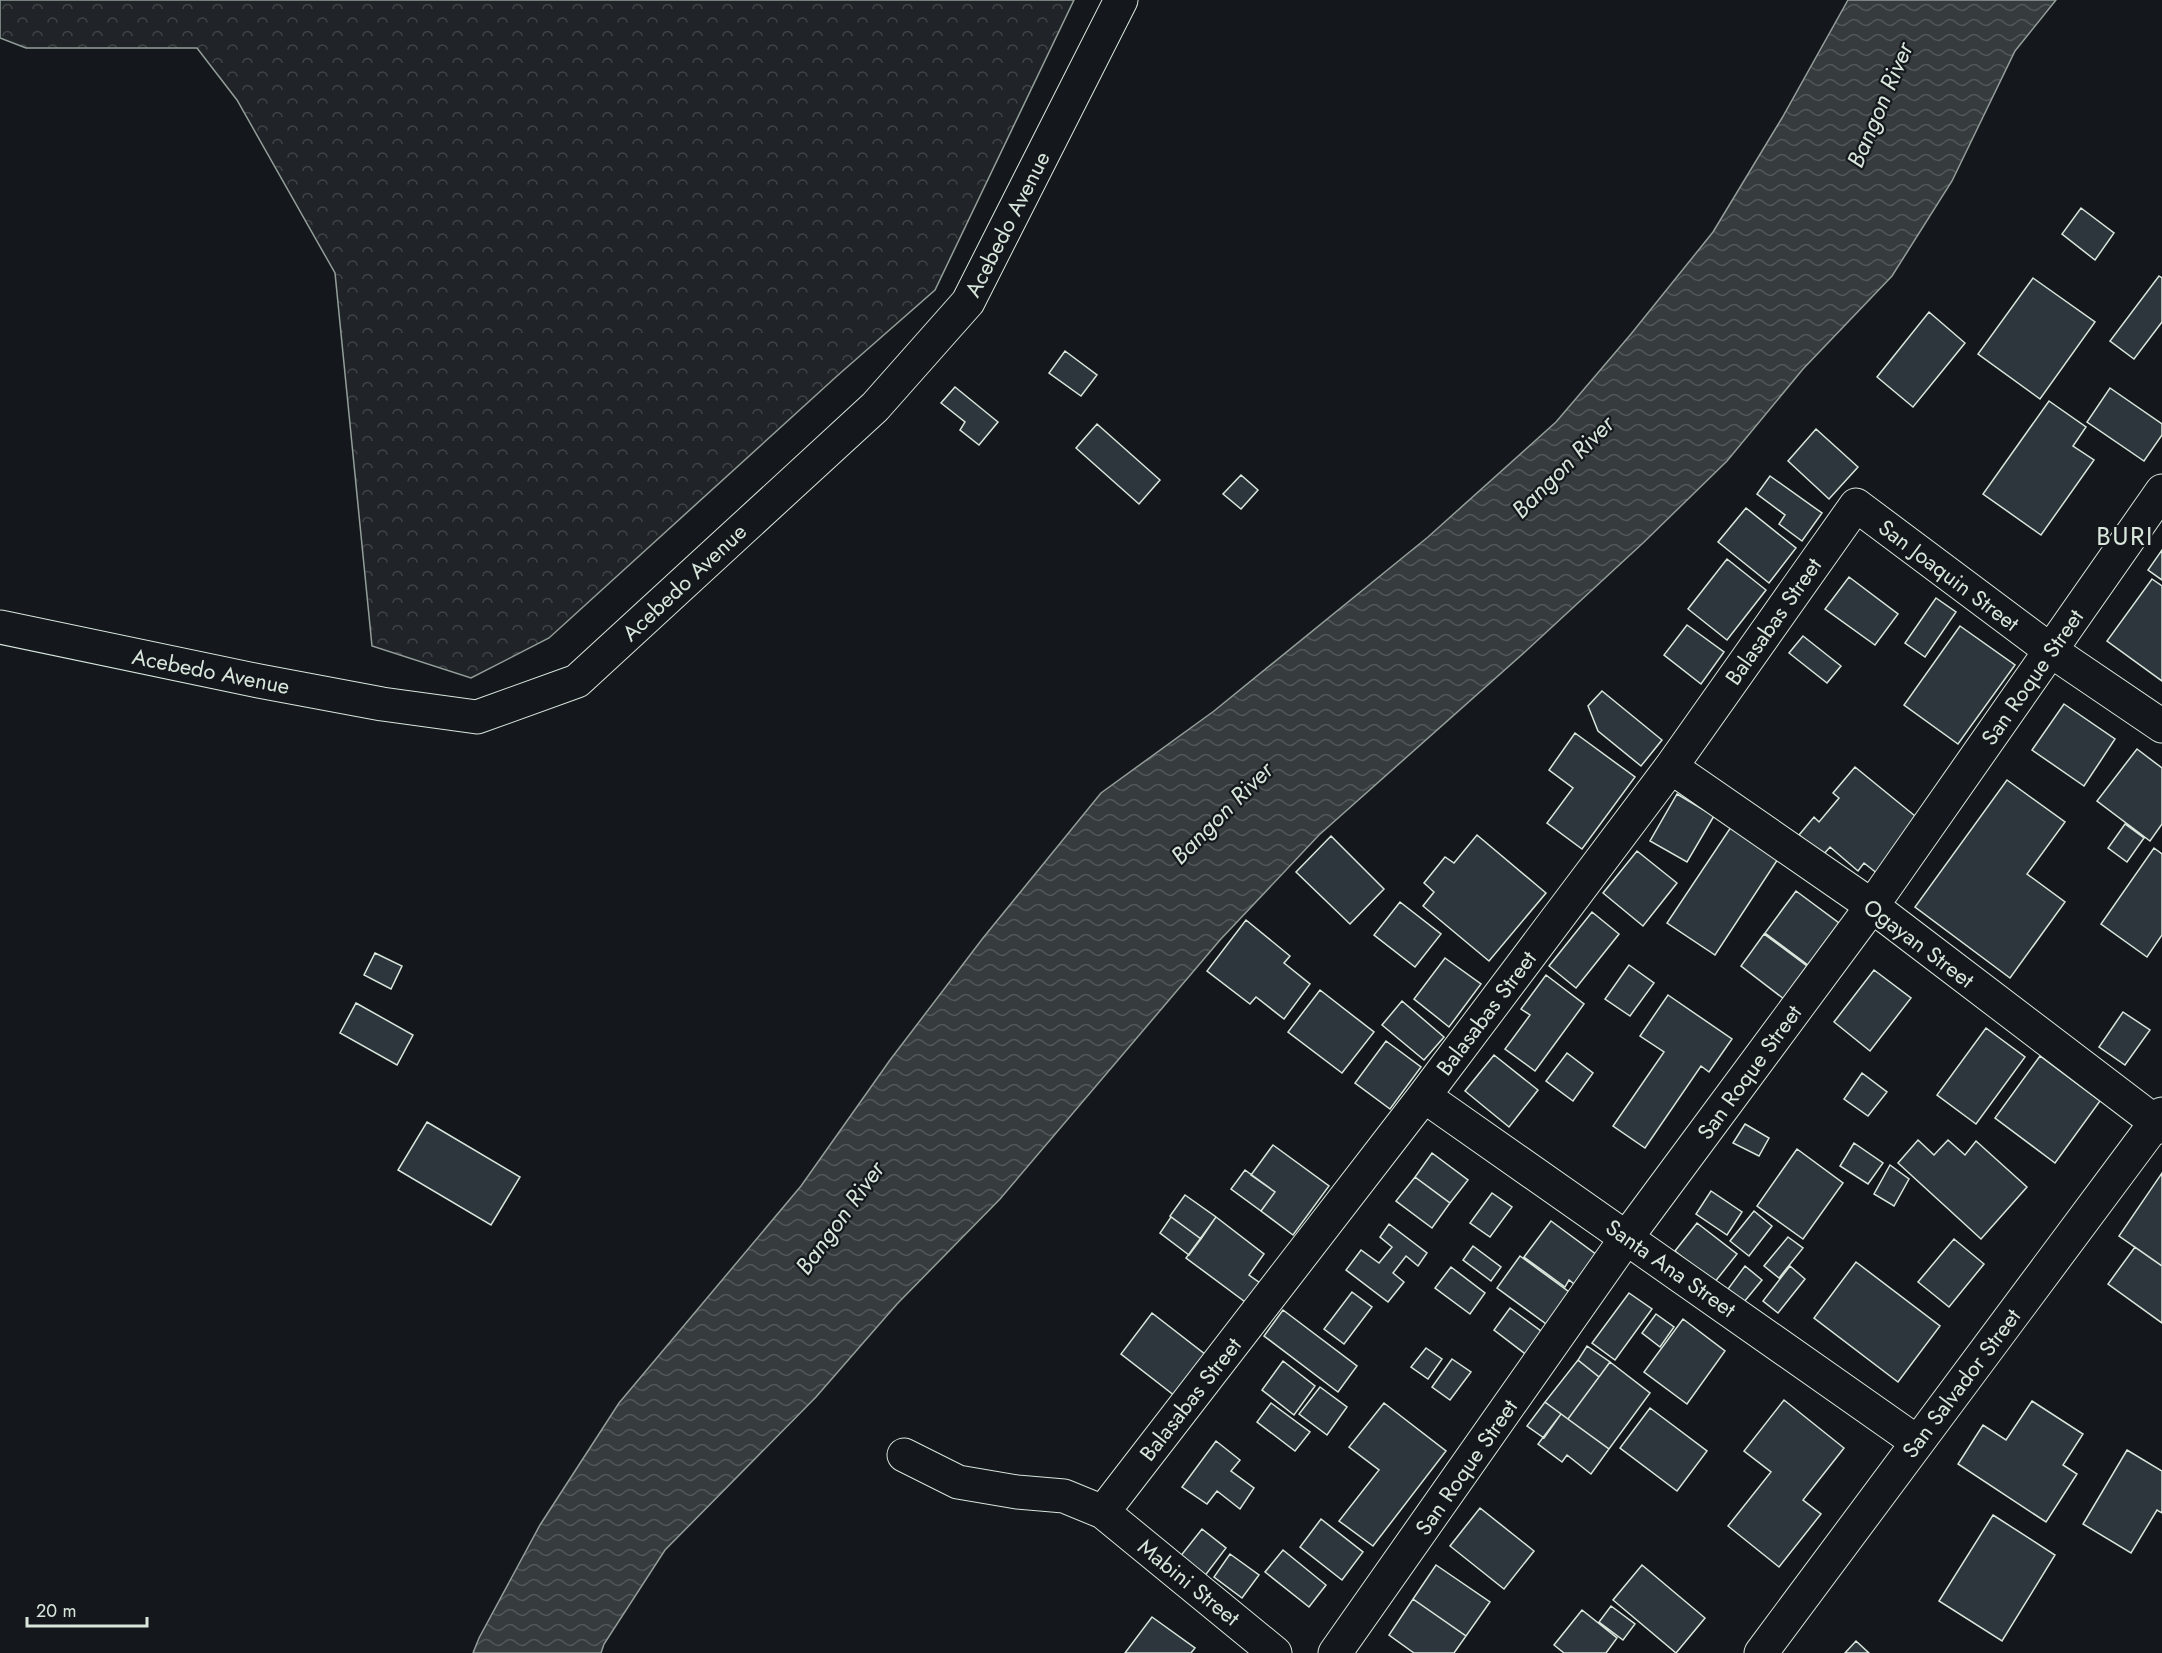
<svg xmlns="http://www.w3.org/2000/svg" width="2162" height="1653" font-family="Jost,sans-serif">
  <defs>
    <pattern id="forest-crowns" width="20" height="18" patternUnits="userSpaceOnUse" patternTransform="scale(1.5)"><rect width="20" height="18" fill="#202428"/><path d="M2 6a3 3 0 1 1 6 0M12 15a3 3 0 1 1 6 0" fill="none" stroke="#404447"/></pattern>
    <pattern id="water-waves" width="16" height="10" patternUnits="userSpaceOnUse" patternTransform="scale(1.5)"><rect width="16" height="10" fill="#363b3e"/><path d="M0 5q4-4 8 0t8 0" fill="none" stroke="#525759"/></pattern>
  </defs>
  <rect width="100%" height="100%" fill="#14181c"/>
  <path fill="url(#forest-crowns)" stroke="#939e99" stroke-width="1.5" d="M0,0H1074L935,290L837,376L549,638L471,678L372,646L335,273L237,100L197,48H26L0,38Z"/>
  <path fill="url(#water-waves)" stroke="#939e99" stroke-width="1.5" d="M1848,0H2056L2015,51L1952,181L1892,276L1803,369L1727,461L1643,543L1527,650L1319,835L1220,940L1000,1199L897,1304L816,1397L665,1550L604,1644L601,1653H473L479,1638L540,1525L619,1403L801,1186L890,1060L983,938L1101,793L1214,711L1428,537L1556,422L1631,334L1713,232L1782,118Z"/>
  <path fill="#2c363c" stroke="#d8e6dc" stroke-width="1.5" d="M2081,208L2114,233L2095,260L2062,234Z
    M2159,276L2162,278V322L2134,359L2110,341Z
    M2033,278L2095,322L2040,399L1978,354Z
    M1929,312L1965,343L1913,407L1877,377Z
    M1065,351L1097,375L1081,396L1049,373Z
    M955,387L998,422L979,445L960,430L965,422L941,403Z
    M2110,388L2162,424V435L2144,461L2087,422Z
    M2049,401L2086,427L2073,446L2094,460L2041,535L1983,494Z
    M1097,424L1160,480L1139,504L1076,448Z
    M1816,429L1858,467L1829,499L1788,461Z
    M1241,475L1258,490L1241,509L1223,494Z
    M1770,476L1822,513L1802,541L1779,524L1785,515L1757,494Z
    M1746,508L1796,548L1769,583L1718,542Z
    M2162,550V580L2148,570Z
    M1727,559L1766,590L1727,640L1688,609Z
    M1849,577L1898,614L1875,645L1825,609Z
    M2152,579L2162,586V681L2107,641Z
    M1936,598L1956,612L1925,657L1905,643Z
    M1687,625L1724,652L1701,684L1664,655Z
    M1960,626L2015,665L1958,744L1904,705Z
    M1803,636L1841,666L1827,683L1789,653Z
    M1602,691L1662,740L1641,766L1598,731L1588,706Z
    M2064,704L2115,739L2084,786L2032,750Z
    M1575,733L1635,777L1582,849L1547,823L1573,788L1549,770Z
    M2137,749L2162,768V824L2150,841L2097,801Z
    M1855,767L1920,820L1878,874L1864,863L1858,871L1830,847L1823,855L1799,835L1814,817L1819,822L1839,798L1833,793Z
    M2007,780L2065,822L2027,874L2065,902L2010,978L1915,907Z
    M1677,794L1714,816L1687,862L1650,841Z
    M2125,824L2144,838L2127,862L2108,848Z
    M1731,827L1778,859L1715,955L1667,923Z
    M1477,835L1546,893L1489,961L1423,906L1434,892L1424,883L1445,857L1454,863Z
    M1331,836L1384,889L1350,924L1296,872Z
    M2154,848L2162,854V935L2147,957L2101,924Z
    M1637,851L1677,883L1643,926L1603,893Z
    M1796,891L1839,923L1808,965L1765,933Z
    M1400,902L1441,934L1415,967L1374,935Z
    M1592,912L1619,934L1576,988L1549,966Z
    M1246,920L1290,956L1284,963L1310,984L1284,1019L1256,997L1250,1004L1207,971Z
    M1764,934L1807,966L1784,999L1741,966Z
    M375,953L402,966L391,989L364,975Z
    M1445,958L1481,984L1449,1027L1414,999Z
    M1629,965L1654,983L1630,1016L1605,999Z
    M1874,970L1911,998L1870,1051L1834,1022Z
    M1546,975L1584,1004L1535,1071L1505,1049L1530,1015L1521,1009Z
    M1320,990L1374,1032L1342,1073L1288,1032Z
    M1668,995L1732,1039L1709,1072L1701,1066L1645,1148L1613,1126L1664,1052L1640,1036Z
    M1402,1001L1444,1037L1424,1060L1382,1025Z
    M356,1003L413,1035L397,1065L340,1033Z
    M2123,1012L2150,1030L2125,1065L2099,1047Z
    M1986,1028L2025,1057L1976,1124L1937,1095Z
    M1386,1041L1421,1067L1390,1109L1355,1083Z
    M1567,1053L1593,1073L1573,1101L1546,1081Z
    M1494,1055L1538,1090L1509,1127L1465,1091Z
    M2040,1056L2100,1101L2055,1163L1995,1118Z
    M1862,1073L1887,1092L1868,1116L1844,1099Z
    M427,1122L520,1177L491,1225L398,1170Z
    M1745,1124L1769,1138L1759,1156L1733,1143Z
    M1918,1140L1934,1155L1948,1140L1965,1155L1976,1141L2027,1187L1981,1239L1898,1163Z
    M1854,1143L1883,1163L1868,1184L1840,1166Z
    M1273,1145L1329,1186L1293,1235L1261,1211L1275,1192L1251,1175Z
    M1797,1149L1843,1183L1803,1239L1757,1206Z
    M1432,1153L1468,1180L1450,1203L1415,1177Z
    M1890,1165L1909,1179L1894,1206L1874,1194Z
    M1245,1170L1275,1192L1261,1211L1231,1189Z
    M2162,1173V1266L2119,1236Z
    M1415,1177L1450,1203L1432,1228L1396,1201Z
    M1711,1191L1742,1212L1727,1235L1696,1214Z
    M1492,1193L1512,1207L1490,1237L1470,1223Z
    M1185,1195L1216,1217L1201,1239L1170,1216Z
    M1754,1211L1772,1226L1749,1256L1730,1241Z
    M1171,1217L1201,1239L1189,1255L1160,1233Z
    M1216,1217L1264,1254L1249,1275L1270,1290L1256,1310L1186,1258Z
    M1551,1221L1601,1258L1579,1288L1569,1280L1565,1287L1524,1257Z
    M1697,1223L1737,1254L1714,1283L1675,1251Z
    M1389,1224L1427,1253L1418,1266L1406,1256L1393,1273L1404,1282L1388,1302L1346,1270L1361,1250L1379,1263L1392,1247L1380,1237Z
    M1788,1237L1803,1248L1779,1278L1764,1266Z
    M1954,1239L1984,1264L1949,1307L1918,1282Z
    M1473,1246L1501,1267L1491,1281L1463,1260Z
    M2135,1247L2162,1266V1323L2108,1284Z
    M1520,1256L1576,1297L1553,1329L1497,1288Z
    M1856,1262L1940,1326L1898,1382L1814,1318Z
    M1745,1266L1762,1280L1744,1302L1728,1289Z
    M1790,1266L1805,1279L1778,1313L1763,1301Z
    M1451,1267L1485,1293L1470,1314L1435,1288Z
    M1352,1292L1372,1307L1344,1344L1324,1329Z
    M1629,1293L1652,1309L1615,1360L1592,1343Z
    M1510,1308L1545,1334L1528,1356L1494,1330Z
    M1283,1310L1357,1366L1338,1392L1264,1336Z
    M1152,1313L1206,1355L1175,1396L1121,1354Z
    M1656,1314L1674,1327L1660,1347L1642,1333Z
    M1683,1319L1725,1351L1687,1404L1644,1372Z
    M1587,1346L1610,1362L1599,1377L1578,1360Z
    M1426,1348L1442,1359L1428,1379L1411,1367Z
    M1452,1359L1471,1372L1450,1400L1432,1387Z
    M1578,1360L1599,1377L1568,1419L1545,1402Z
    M1283,1361L1315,1386L1294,1415L1262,1390Z
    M1610,1362L1650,1393L1609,1449L1568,1419Z
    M1320,1387L1347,1407L1327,1435L1299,1414Z
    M1784,1400L1844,1448L1803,1500L1821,1514L1779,1567L1728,1526L1771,1472L1744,1451Z
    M2032,1401L2083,1434L2063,1465L2077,1474L2046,1522L1958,1464L1983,1425L2006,1440Z
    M1545,1402L1561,1414L1544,1438L1527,1426Z
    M1271,1403L1310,1432L1295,1451L1257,1422Z
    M1384,1403L1446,1451L1373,1546L1339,1521L1379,1470L1349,1447Z
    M1650,1408L1707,1451L1677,1491L1620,1448Z
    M1561,1414L1609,1449L1591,1474L1567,1455L1562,1462L1538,1444Z
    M1216,1441L1240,1460L1231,1471L1254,1488L1240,1509L1217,1491L1207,1504L1182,1487Z
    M2127,1450L2162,1471V1513L2157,1510L2131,1553L2083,1524Z
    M1480,1508L1534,1551L1504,1589L1450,1546Z
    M1993,1515L2055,1555L2002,1641L1939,1601Z
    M1321,1519L1363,1552L1342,1580L1300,1547Z
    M1202,1529L1226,1548L1204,1577L1179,1558Z
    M1283,1550L1326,1585L1309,1607L1265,1572Z
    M1230,1554L1259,1575L1242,1598L1214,1577Z
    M1436,1565L1490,1602L1466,1636L1413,1599Z
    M1642,1565L1705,1618L1676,1653L1613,1600Z
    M1413,1599L1466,1636L1454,1653H1414L1389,1635Z
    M1611,1606L1635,1624L1623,1640L1599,1622Z
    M1582,1610L1617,1638L1606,1653H1564L1554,1645Z
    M1152,1617L1195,1648L1191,1653H1125Z
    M1856,1641L1869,1653H1845Z"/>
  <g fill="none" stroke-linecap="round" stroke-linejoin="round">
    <defs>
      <path id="minor" d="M0,627L259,681L382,704L477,717L577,681L875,407L968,302L1121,0
        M1671,767L1872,906L2162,1127
        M1424,1096L1917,1442
        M904,1455L958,1482L1017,1492L1064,1496L1103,1512L1275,1653
        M1103,1512L1424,1096L1671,767L1856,505L2050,650L2162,726
        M1335,1653L1627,1237L1872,906L2162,491"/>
      <path id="highway" d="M1761,1653L2162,1114"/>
    </defs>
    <use href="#minor" stroke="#d8e6dc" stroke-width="35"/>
    <use href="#highway" stroke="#d8e6dc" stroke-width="35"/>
    <use href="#minor" stroke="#14181c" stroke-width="33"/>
    <use href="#highway" stroke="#14181c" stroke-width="33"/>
  </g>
  <g text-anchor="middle" stroke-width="4.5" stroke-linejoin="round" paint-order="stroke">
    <g font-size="22" fill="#d8e6dc" stroke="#14181c">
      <text transform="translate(1007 224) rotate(-63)" y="8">Acebedo Avenue</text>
      <text transform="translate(1949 575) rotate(37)" y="8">San Joaquin Street</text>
      <text transform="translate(684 582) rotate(-43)" y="8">Acebedo Avenue</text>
      <text transform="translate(1773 621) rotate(-55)" y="8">Balasabas Street</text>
      <text transform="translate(211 671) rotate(11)" y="8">Acebedo Avenue</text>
      <text transform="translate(2032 677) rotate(-55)" y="8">San Roque Street</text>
      <text transform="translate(1919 943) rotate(37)" y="8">Ogayan Street</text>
      <text transform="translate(1486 1013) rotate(-53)" y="8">Balasabas Street</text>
      <text transform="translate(1749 1072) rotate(-54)" y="8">San Roque Street</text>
      <text transform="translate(1671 1268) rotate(35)" y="8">Santa Ana Street</text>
      <text transform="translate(1961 1383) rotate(-53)" y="8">San Salvador Street</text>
      <text transform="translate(1190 1399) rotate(-52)" y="8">Balasabas Street</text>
      <text transform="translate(1466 1467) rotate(-55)" y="8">San Roque Street</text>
      <text transform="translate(1189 1582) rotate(39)" y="8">Mabini Street</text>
    </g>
    <g font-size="24" font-style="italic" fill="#d8e6dc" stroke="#14181c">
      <text transform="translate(1880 105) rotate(-67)" y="8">Bangon River</text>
      <text transform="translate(1563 467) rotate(-45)" y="8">Bangon River</text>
      <text transform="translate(1222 813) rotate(-45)" y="8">Bangon River</text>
      <text transform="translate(840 1218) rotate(-54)" y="8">Bangon River</text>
    </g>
    <g font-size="26" letter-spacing="1.5" fill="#d8e6dc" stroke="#14181c">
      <text x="2125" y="545">BURI</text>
    </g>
  </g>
  <path d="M27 1617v9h120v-9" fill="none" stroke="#d8e6dc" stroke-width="3"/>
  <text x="36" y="1617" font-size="18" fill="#d8e6dc" stroke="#14181c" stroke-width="4.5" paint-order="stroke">20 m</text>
</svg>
